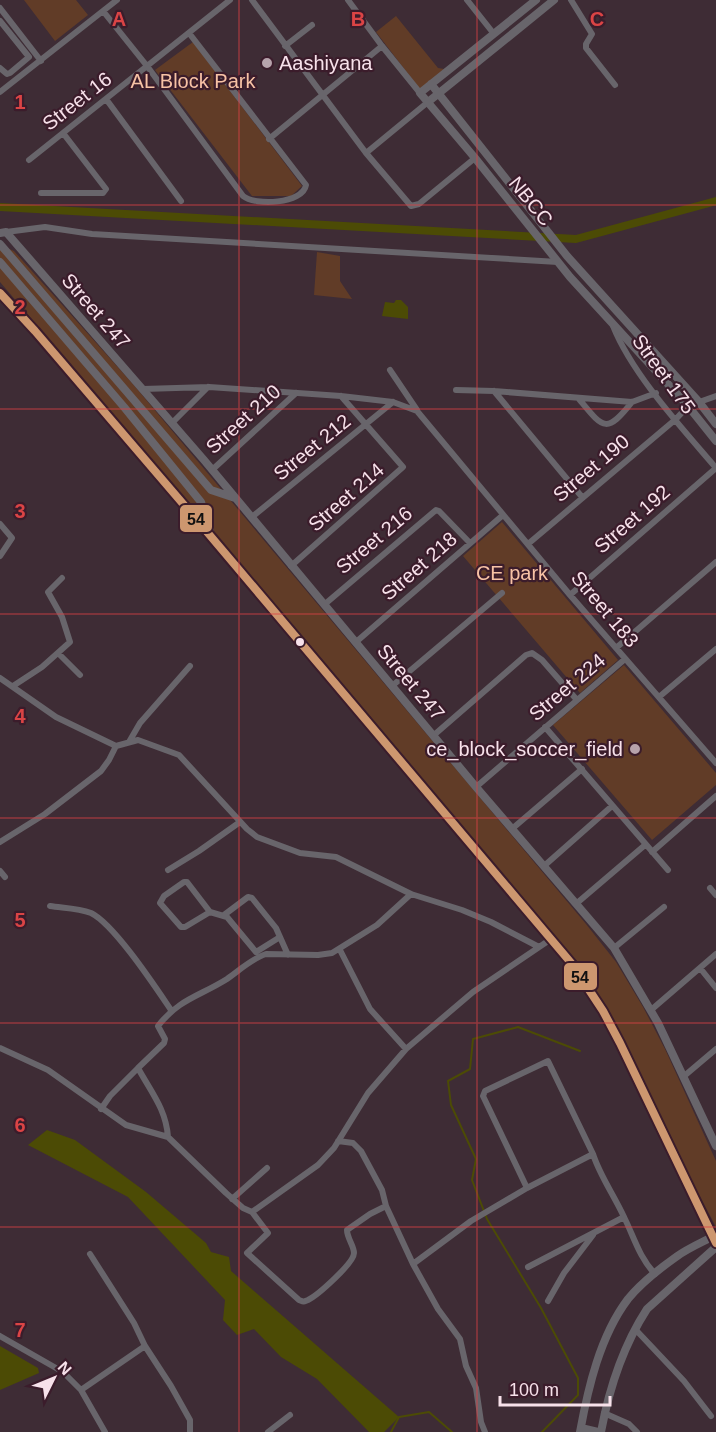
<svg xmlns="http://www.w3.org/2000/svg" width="716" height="1432" font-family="Arial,sans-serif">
  <rect width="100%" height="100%" fill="#3e2c35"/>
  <path fill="#613c27" d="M24,0H76L88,15L55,41Z
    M396,16L438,68L444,69L422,92L376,32Z
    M193,42L302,186L291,196H252L155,70Z
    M0,245L14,251L132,383L586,924L616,962L643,1007L665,1049L716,1161V1227L668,1136L614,1022L590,983L563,946L327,665L0,282Z
    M317,252L340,256V281L352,299L314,295Z
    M502,522L618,660L580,693L463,556Z
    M624,665L716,773V785L652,840L553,725Z"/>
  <path fill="#4c4b05" d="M396,300H401L408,307V319L382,316L385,302L394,303Z
    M47,1130L75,1140L146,1192L206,1243L211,1252L229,1257L231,1271L399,1417L384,1432H369L317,1379L281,1357L254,1329L237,1335L223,1320L225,1300L128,1197L28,1145Z
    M0,1346L38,1368L39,1373L0,1390Z"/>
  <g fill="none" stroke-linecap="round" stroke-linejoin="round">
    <path stroke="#4c4b05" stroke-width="2" d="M391,1432L399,1417L429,1412L452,1432
      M542,1432L578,1395V1378L541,1308L487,1219L472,1180L476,1159L451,1105L448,1081L470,1069L473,1039L518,1027L580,1051"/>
    <path stroke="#4c4b05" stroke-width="8" d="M0,207L576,239L716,201"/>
    <path stroke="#68656b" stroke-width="6" d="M252,0L366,153L411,206L419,204L475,158
      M348,0L382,46L420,93
      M467,0L494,34
      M571,0L592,34L586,44V48L615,85
      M0,8L41,61
      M103,11L147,66L243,196C255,206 303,204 306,185L189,33
      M0,21L29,57L10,73L7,74L0,68
      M285,46L312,25
      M0,92L117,0
      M106,99L181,201
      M269,139L382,46
      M366,153L428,102
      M29,160L230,0
      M41,193H103L106,189L63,133
      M6,232L45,227L92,234L558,262
      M613,326C632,374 682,428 716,468
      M390,370L417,410
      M143,389L209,387L341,396L393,402L417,411L570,595L716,763
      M456,390L494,391L632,402L656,393
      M494,391L582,497
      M579,399C603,428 606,435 632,402
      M172,423L208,387
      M212,470L296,393
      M252,517L393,402
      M0,524L12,538L0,556
      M528,544L676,419L688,406L716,396
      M291,566L403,467L341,396
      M570,595L716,468
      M325,604L436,510L439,511L470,543
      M356,642L503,515
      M616,648L716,562
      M59,654L80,675
      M0,678L56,717L116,746L138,740L179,755L247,829L257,837L300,853L336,857L411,894L462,910L491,922L539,947
      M13,686L42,667L70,642L62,617L48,592L62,578
      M392,686L502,593
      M659,697L716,649
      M545,727L668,870
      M434,735L526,655L532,653L542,660L577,700
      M129,742L140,723L190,666
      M476,787L625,659
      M513,828L582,769
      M0,842L45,814L101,771L109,760L116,746
      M652,852L716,796
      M544,866L612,806
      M168,870L199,851L240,822
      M0,871L5,877
      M710,888L716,895
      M577,903L645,845
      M50,906C63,908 78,908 91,913C114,924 156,988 171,1010
      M210,912L187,882H184L164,896L160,903L181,927H185L210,912L227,917L256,952L280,937
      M224,915L248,897L252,898L276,928L288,955
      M614,948L664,907
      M340,950L370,1009L406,1049
      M700,968L716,988
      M651,1010L716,954
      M0,1048L48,1070L126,1125L168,1137L226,1193L243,1208L252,1212L318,1165L334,1148L368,1093L406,1049L473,992L551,939
      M683,1077L716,1049
      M101,1109L110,1096L138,1068
      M168,1137C166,1109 151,1092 138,1068L164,1043L165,1039L158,1026C179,999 200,996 227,979C240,970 251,959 266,954L318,955L332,953L377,925L411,894
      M338,1141L353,1143L361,1151L382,1190L386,1206L413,1264L438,1309L460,1339L466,1366L476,1388L481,1422L485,1432
      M527,1188L483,1096L485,1091L548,1061L593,1154C600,1176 614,1195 624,1217C634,1237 639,1257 655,1274
      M232,1199L267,1168
      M252,1212L268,1233L247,1253L299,1300C304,1302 303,1302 308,1300C318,1295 354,1263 354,1253C354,1246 347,1238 347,1230L370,1214L386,1206
      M90,1254L134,1323L145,1346L171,1386L190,1420V1432
      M413,1264L471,1221L527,1188L593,1154
      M528,1267L624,1217
      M548,1301L564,1273L593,1235
      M635,1329L684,1381L711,1416
      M0,1336L63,1372L81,1390L105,1432
      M81,1390L145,1346
      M604,1413L629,1424L637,1432
      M268,1432L290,1415"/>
    <path stroke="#68656b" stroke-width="8" d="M536,0L420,93L475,158L570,277L688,406L716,441
      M431,84L567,256L699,402L716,424
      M428,102L554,0
      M0,233L6,232L204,460L476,787L614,948L658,1023L716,1146
      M0,244L211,490L235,498
      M0,262L124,407L201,502L210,531
      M0,293L35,331L202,526L572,964L603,1011L620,1043L716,1243
      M581,1428L598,1432
      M580,1432C588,1388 600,1336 628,1299C641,1283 659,1269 676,1257C688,1248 703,1242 716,1235
      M601,1432C609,1389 623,1346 647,1309L716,1247"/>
    <defs>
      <path id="bus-1" d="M0,293L35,331L202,526L572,964L603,1011L620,1043L716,1243"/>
    </defs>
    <use href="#bus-1" stroke="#3b1c2b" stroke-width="12"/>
    <use href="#bus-1" stroke="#cd976f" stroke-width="8"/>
  </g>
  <path fill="none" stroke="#db4445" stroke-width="1.5" stroke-opacity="0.55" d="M239,0V1432M477,0V1432M0,205H716M0,409H716M0,614H716M0,818H716M0,1023H716M0,1227H716"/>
  <g fill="#b6a2ab" stroke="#3b1c2b" stroke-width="2">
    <circle cx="267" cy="63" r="6"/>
    <circle cx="635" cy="749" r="6"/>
  </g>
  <circle fill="#f7e1ea" stroke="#3b1c2b" stroke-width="2" cx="300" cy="642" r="5"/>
  <g text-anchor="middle" stroke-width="4.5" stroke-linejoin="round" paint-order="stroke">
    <g font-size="20" fill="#f7e1ea" stroke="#3b1c2b" text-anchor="start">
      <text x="279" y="70">Aashiyana</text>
      <text x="623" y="756" text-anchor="end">ce_block_soccer_field</text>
    </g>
    <g font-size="20" fill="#f7c2a5" stroke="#3b1c2b">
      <text x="193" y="88">AL Block Park</text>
      <text x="512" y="580">CE park</text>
    </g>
    <g font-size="20" fill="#f7e1ea" stroke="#3b1c2b">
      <text transform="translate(77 101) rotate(-38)" y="7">Street 16</text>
      <text transform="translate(531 201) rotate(51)" y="7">NBCC</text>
      <text transform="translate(96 311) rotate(49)" y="7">Street 247</text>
      <text transform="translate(664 374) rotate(54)" y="7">Street 175</text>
      <text transform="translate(243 419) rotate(-42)" y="7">Street 210</text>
      <text transform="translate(312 447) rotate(-39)" y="7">Street 212</text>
      <text transform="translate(591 468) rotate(-40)" y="7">Street 190</text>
      <text transform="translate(346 497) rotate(-41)" y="7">Street 214</text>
      <text transform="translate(632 519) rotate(-41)" y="7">Street 192</text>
      <text transform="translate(374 540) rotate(-40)" y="7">Street 216</text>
      <text transform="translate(419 566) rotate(-41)" y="7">Street 218</text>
      <text transform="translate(605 609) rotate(50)" y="7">Street 183</text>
      <text transform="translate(411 682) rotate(50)" y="7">Street 247</text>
      <text transform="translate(567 687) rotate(-40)" y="7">Street 224</text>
    </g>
  </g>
  <g font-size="20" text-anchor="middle" font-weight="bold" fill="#db4445" stroke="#3b1c2b" stroke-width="4.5" stroke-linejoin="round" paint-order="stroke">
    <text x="119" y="26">A</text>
    <text x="358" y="26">B</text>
    <text x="597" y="26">C</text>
    <text x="20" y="109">1</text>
    <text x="20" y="314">2</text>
    <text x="20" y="518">3</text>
    <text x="20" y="723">4</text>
    <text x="20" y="927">5</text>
    <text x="20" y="1132">6</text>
    <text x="20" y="1337">7</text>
  </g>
  <g stroke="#3b1c2b" stroke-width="2">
    <rect x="179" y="504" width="34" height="29" rx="6" fill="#cd976f"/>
    <rect x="563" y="962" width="35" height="29" rx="6" fill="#cd976f"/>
  </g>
  <g font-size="16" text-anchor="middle" font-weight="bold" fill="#111">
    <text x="196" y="525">54</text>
    <text x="580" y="983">54</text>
  </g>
  <g transform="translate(54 1378) rotate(47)" stroke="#3b1c2b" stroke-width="4.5" paint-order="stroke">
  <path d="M0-4.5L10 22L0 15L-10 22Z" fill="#f7e1ea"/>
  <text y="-9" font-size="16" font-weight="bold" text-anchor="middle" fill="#f7e1ea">N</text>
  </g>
  <path d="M500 1396v9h110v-9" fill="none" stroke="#f7e1ea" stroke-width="3"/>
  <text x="509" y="1396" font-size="18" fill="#f7e1ea" stroke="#3b1c2b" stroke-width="4.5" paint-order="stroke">100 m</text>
</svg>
